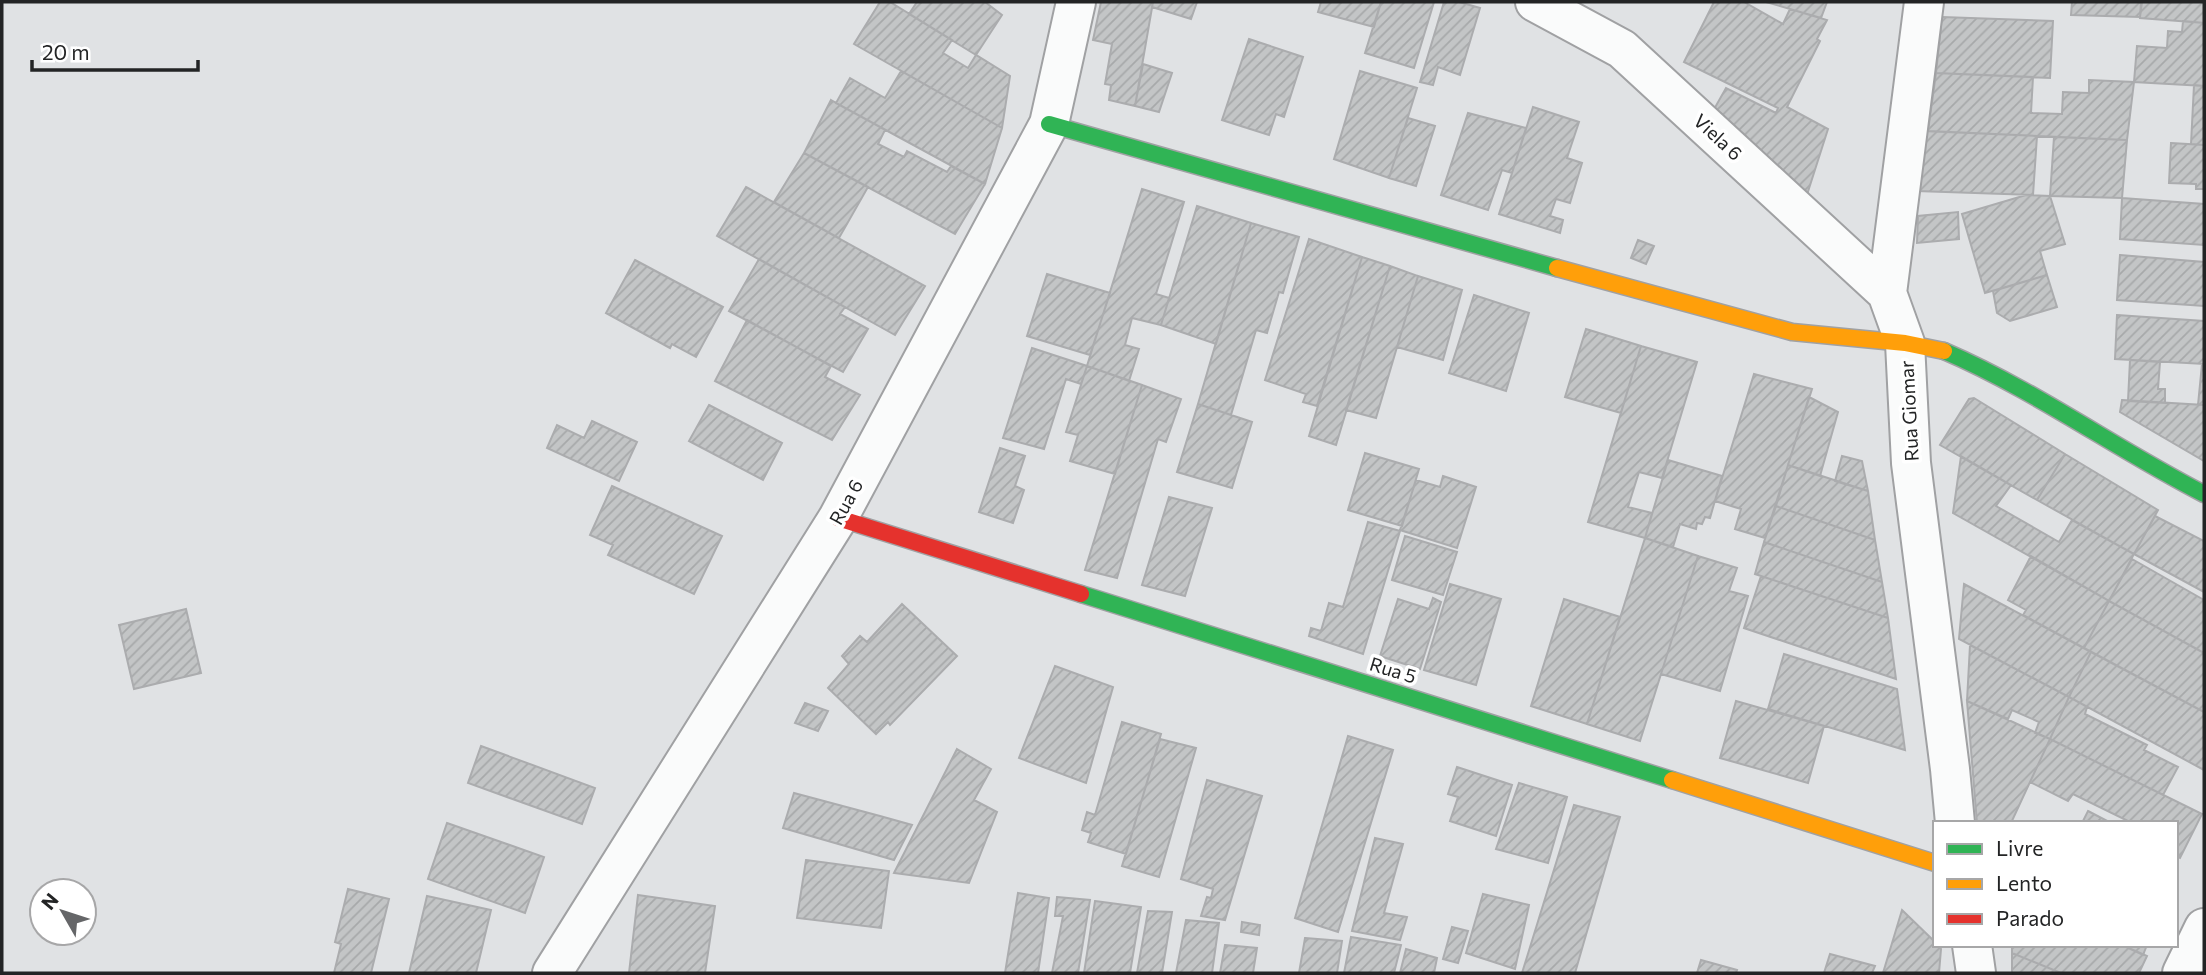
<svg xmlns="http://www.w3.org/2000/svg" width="2206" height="975" font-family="Commissioner,sans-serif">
  <defs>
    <pattern id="building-hatch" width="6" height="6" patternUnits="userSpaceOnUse" patternTransform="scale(1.75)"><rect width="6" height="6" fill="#c3c5c6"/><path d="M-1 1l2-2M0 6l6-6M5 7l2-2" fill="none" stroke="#a7a9aa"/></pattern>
  </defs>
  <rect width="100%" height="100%" fill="#e0e2e4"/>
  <path fill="url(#building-hatch)" stroke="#abacae" stroke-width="2" d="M880,2H890L952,40L943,53L968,68L976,55L1010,76L1002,128L854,44Z
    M917,2H985L1002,15L976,55L909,14Z
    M1101,2H1153L1135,106L1109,100L1111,85L1105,84L1112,44L1093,40Z
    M1153,2H1197L1191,19L1152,7Z
    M1321,2H1381L1374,27L1318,12Z
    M1381,2H1434L1414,68L1365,53Z
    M1444,2H1459L1480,8L1460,75L1438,67L1433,85L1420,82Z
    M1714,2H1744L1783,24L1790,9L1827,20L1817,39L1820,41L1787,107L1828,129L1805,201L1713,111L1726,88L1776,113L1778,108L1684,62Z
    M1766,2H1827L1821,18Z
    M2072,2H2142L2140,17L2071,15Z
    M2141,2H2204V23L2140,18Z
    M1942,17L2053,21L2050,78L1936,73Z
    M2183,21L2204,23V86L2134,82L2137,46L2167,48L2168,31L2182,32Z
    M1249,39L1303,57L1284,117L1276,114L1269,135L1222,120Z
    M1143,64L1172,73L1159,112L1135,106Z
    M901,71L1002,128L985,184L836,103L850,78L885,98Z
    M1360,71L1417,88L1389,178L1334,159Z
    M1936,73L2033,77L2031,113L2062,114L2063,92L2089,93V80L2134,82L2127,140L1928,131Z
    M2194,85L2204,86V145L2191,144Z
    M831,100L885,130L878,144L904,157L907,151L947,172L951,166L985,184L955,234L804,153Z
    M1533,107L1579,122L1567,158L1582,163L1570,203L1556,199L1550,216L1563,220L1560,233L1499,214Z
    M1468,113L1526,128L1512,173L1502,170L1488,210L1441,195Z
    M1408,118L1435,126L1416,186L1389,178Z
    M1922,131L2037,136L2033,195L1917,191Z
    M2054,137L2127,140L2122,198L2050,196Z
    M2171,143L2204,145V189H2196V184L2169,183Z
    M804,153L868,187L839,238L774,202Z
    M746,187L925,286L895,335L717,236Z
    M1142,189L1184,202L1156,294L1169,298L1161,325L1132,318L1125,345L1139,349L1129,381L1087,366Z
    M2026,195L2050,196L2065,244L2040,251L2047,275L1985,293L1962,214Z
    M2122,198L2204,204V245L2120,239Z
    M1197,206L1251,223L1216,344L1161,325Z
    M1958,212L1959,239L1917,243L1918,216Z
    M1251,223L1299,237L1283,293L1279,292L1267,333L1256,330L1231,415L1198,404Z
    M1309,239L1362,257L1317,406L1303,402L1306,394L1265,380Z
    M1638,240L1654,246L1646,264L1631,258Z
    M2120,255L2204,262V306L2117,300Z
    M1362,257L1390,266L1336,445L1309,436Z
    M759,259L845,307L840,314L868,329L843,372L729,311Z
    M635,260L723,307L696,357L672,344L670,348L606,313Z
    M1390,266L1418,276L1376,418L1346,410Z
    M1047,274L1110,293L1090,355L1027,336Z
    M2047,275L2057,307L2010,321L1997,313L1993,291Z
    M1418,276L1462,290L1443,360L1397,347Z
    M1474,295L1529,313L1506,391L1449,373Z
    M2117,315L2204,321V364L2115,359Z
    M747,320L831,366L825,377L860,395L832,440L715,381Z
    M1586,329L1641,346L1621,413L1565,397Z
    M1641,346L1697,362L1662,478L1639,472L1628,507L1652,513L1645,538L1588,522Z
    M1032,348L1087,366L1081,384L1066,379L1044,449L1003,438Z
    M2130,360L2160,362L2158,389H2165V403L2128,401Z
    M2202,364H2204V405H2198Z
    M1087,366L1142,385L1115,474L1070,461L1078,435L1066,432Z
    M1754,374L1812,389L1765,538L1735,529L1741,509L1715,501Z
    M1142,385L1181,399L1166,442L1158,439L1117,578L1085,570Z
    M1809,397L1838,412L1820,476L1788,465Z
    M1974,398L2065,454L2037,500L1940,445L1969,399Z
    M2122,400L2204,405V461L2120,412Z
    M1198,404L1252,422L1232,488L1177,472Z
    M709,405L782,443L763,480L689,441Z
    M592,421L637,442L619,481L547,448L557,425L584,438Z
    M1000,448L1025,456L1015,486L1024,490L1013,523L979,512Z
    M1365,453L1419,469L1402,526L1348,510Z
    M2065,454L2158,510L2134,554L2037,500Z
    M1842,456L1862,461L1868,491L1835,481Z
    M1961,456L2011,485L1996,506L2059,542L2072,520L2134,554L2109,601L1953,513Z
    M1668,460L1722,476L1710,518L1705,517L1702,524L1697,523L1696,529L1680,524L1673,547L1645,538Z
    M1788,465L1868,491L1875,540L1776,506Z
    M1443,476L1476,487L1457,548L1400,530L1416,480L1440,487Z
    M612,486L722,536L694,594L608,555L613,545L590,535Z
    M1169,497L1212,508L1185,596L1142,585Z
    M1776,506L1875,540L1882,582L1764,542Z
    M2155,516L2204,541V592L2134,554Z
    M1368,522L1400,531L1363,654L1309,636L1311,628L1321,631L1329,603L1343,607Z
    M1405,536L1457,552L1443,595L1392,580Z
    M1645,538L1698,556L1640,741L1587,724Z
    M1764,542L1882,582L1888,618L1755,574Z
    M1698,556L1737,568L1729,591L1748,596L1720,691L1661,674Z
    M2031,556L2109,601L2084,648L2023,615L2026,610L2008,600Z
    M2132,559L2204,600V653L2109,601Z
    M1761,576L1888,618L1896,679L1744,628Z
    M1450,584L1501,599L1476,685L1424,670Z
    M1964,584L2091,652L2069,697L1959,639Z
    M1433,598L1441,602L1420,669L1380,656L1398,599L1429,609Z
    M1564,599L1620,617L1587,724L1531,706Z
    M2109,601L2204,653V712L2084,648Z
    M902,604L957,656L890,725L888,722L876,734L828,688L849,664L842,656L860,636L867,642Z
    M186,609L201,673L134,689L119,625Z
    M1970,645L2069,697L2050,739L2035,733L2039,722L2012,710L2008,719L1967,701Z
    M2091,652L2204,712V770L2069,697Z
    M1784,654L1897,689L1905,750L1768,709Z
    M1055,666L1113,687L1086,783L1019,758Z
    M2069,697L2087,707L2085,714L2147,745L2144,750L2178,767L2163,795L2050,739Z
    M1736,701L1824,726L1808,783L1720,758Z
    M1967,701L2050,739L2011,823H1977Z
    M805,703L828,711L818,731L795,723Z
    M1122,722L1161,734L1126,854L1088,842L1091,833L1082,830L1087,812L1095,815Z
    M1348,736L1393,750L1338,932L1295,918Z
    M1160,739L1196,748L1159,877L1122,866Z
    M2050,739L2202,814L2180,858L2176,856L2178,846L2176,845V823H2132L2073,794L2068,801L2030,782Z
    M481,746L595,788L582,824L468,783Z
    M957,749L991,769L974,800L997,812L969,883L894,873Z
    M1457,767L1512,785L1496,836L1450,821L1458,797L1448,794Z
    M1207,780L1262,796L1225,920L1201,916L1207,897L1211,898L1213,889L1181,879Z
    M1519,783L1567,797L1548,863L1496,849Z
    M794,793L880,816L912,825L894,860L783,828Z
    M1574,805L1620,817L1575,973H1522Z
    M2088,811L2111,823H2082Z
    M447,823L544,857L525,913L428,879Z
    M1375,838L1403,844L1384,913L1407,917L1400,940L1352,931Z
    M806,860L889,871L881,928L797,918Z
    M348,889L389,899L371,973H334L341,944L335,942Z
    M1018,893L1049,898L1038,973H1005Z
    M1483,894L1529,905L1515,969L1466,953Z
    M638,895L715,906L705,973H629Z
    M427,896L491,910L476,973H409Z
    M1057,897L1090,900L1078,973H1052L1063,916H1055Z
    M1095,901L1141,907L1130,973H1084Z
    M1902,910L1935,942V945L1941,949L1939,973H1883Z
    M1148,911L1172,912L1162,973H1137Z
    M1186,920L1219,923L1212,973H1176Z
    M1242,922L1260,925L1259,935L1241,932Z
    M1452,927L1468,931L1458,963L1443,959Z
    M1351,937L1401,945L1394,973H1344Z
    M1305,938L1342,941L1337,973H1299Z
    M1225,945L1257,948L1253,973H1220Z
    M2012,945H2122L2147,956L2139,973H2061L2012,953Z
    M2122,945H2147L2143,955Z
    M1406,949L1437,958L1434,973H1400Z
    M2012,953L2061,973H2012Z
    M1830,954L1875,966L1872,973H1824Z
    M1701,960L1737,970L1736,973H1697Z"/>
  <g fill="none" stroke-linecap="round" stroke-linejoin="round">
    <defs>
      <path id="street" d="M1535,2L1622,49L1887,293
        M1924,2L1887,293L1905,343L1911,463L1950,769L1955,823
        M1972,945L1976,973
        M552,973L838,518L1049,124L1076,2
        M2182,973L2204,928"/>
      <path id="fast" d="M1049,124L1557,268
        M1944,351C2035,390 2116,449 2204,494
        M1081,594L1672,780"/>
      <path id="slow" d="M1557,268L1792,332L1905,343L1944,351
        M1672,780L1935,863"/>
      <path id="jam" d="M838,518L1081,594"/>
    </defs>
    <use href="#street" stroke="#a0a1a3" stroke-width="42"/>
    <use href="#fast" stroke="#a0a1a3" stroke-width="19"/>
    <use href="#slow" stroke="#a0a1a3" stroke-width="19"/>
    <use href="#jam" stroke="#a0a1a3" stroke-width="19"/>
    <use href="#street" stroke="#fafbfb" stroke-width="38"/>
    <use href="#fast" stroke="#30b455" stroke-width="16"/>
    <use href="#slow" stroke="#ff9f0a" stroke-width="16"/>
    <use href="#jam" stroke="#e5322d" stroke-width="16"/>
  </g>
  <g text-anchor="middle" stroke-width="7" stroke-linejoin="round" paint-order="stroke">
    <g font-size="19" fill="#232425" stroke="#fff">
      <text transform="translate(1718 137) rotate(43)" y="7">Viela 6</text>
      <text transform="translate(1909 411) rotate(-93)" y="7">Rua Giomar</text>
      <text transform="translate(846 502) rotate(-61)" y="7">Rua 6</text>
      <text transform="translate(1393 670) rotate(17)" y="7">Rua 5</text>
    </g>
  </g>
  <rect width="2206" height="975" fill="none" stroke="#232425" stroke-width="7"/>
  <rect x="1933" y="821" width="245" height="126" fill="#ffffff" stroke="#a7a7a8" stroke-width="2"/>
  <rect x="1947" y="844" width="35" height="10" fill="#30b455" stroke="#a7a7a8" stroke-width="2"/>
  <text x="1996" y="856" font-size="21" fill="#232425">Livre</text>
  <rect x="1947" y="879" width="35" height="10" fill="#ff9f0a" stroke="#a7a7a8" stroke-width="2"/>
  <text x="1996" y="891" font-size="21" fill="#232425">Lento</text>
  <rect x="1947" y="914" width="35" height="10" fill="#e5322d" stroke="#a7a7a8" stroke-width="2"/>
  <text x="1996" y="926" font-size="21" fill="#232425">Parado</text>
  <g transform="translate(63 912) rotate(309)"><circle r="33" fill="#ffffff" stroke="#a7a7a8" stroke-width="2"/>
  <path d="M0-5L12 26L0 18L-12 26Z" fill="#656668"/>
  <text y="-10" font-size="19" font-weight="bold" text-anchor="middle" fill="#232425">N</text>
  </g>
  <path d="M32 60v10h166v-10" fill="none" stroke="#232425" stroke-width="3.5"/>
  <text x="42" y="60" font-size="21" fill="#232425" stroke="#ffffff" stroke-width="5" paint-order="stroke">20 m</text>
</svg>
